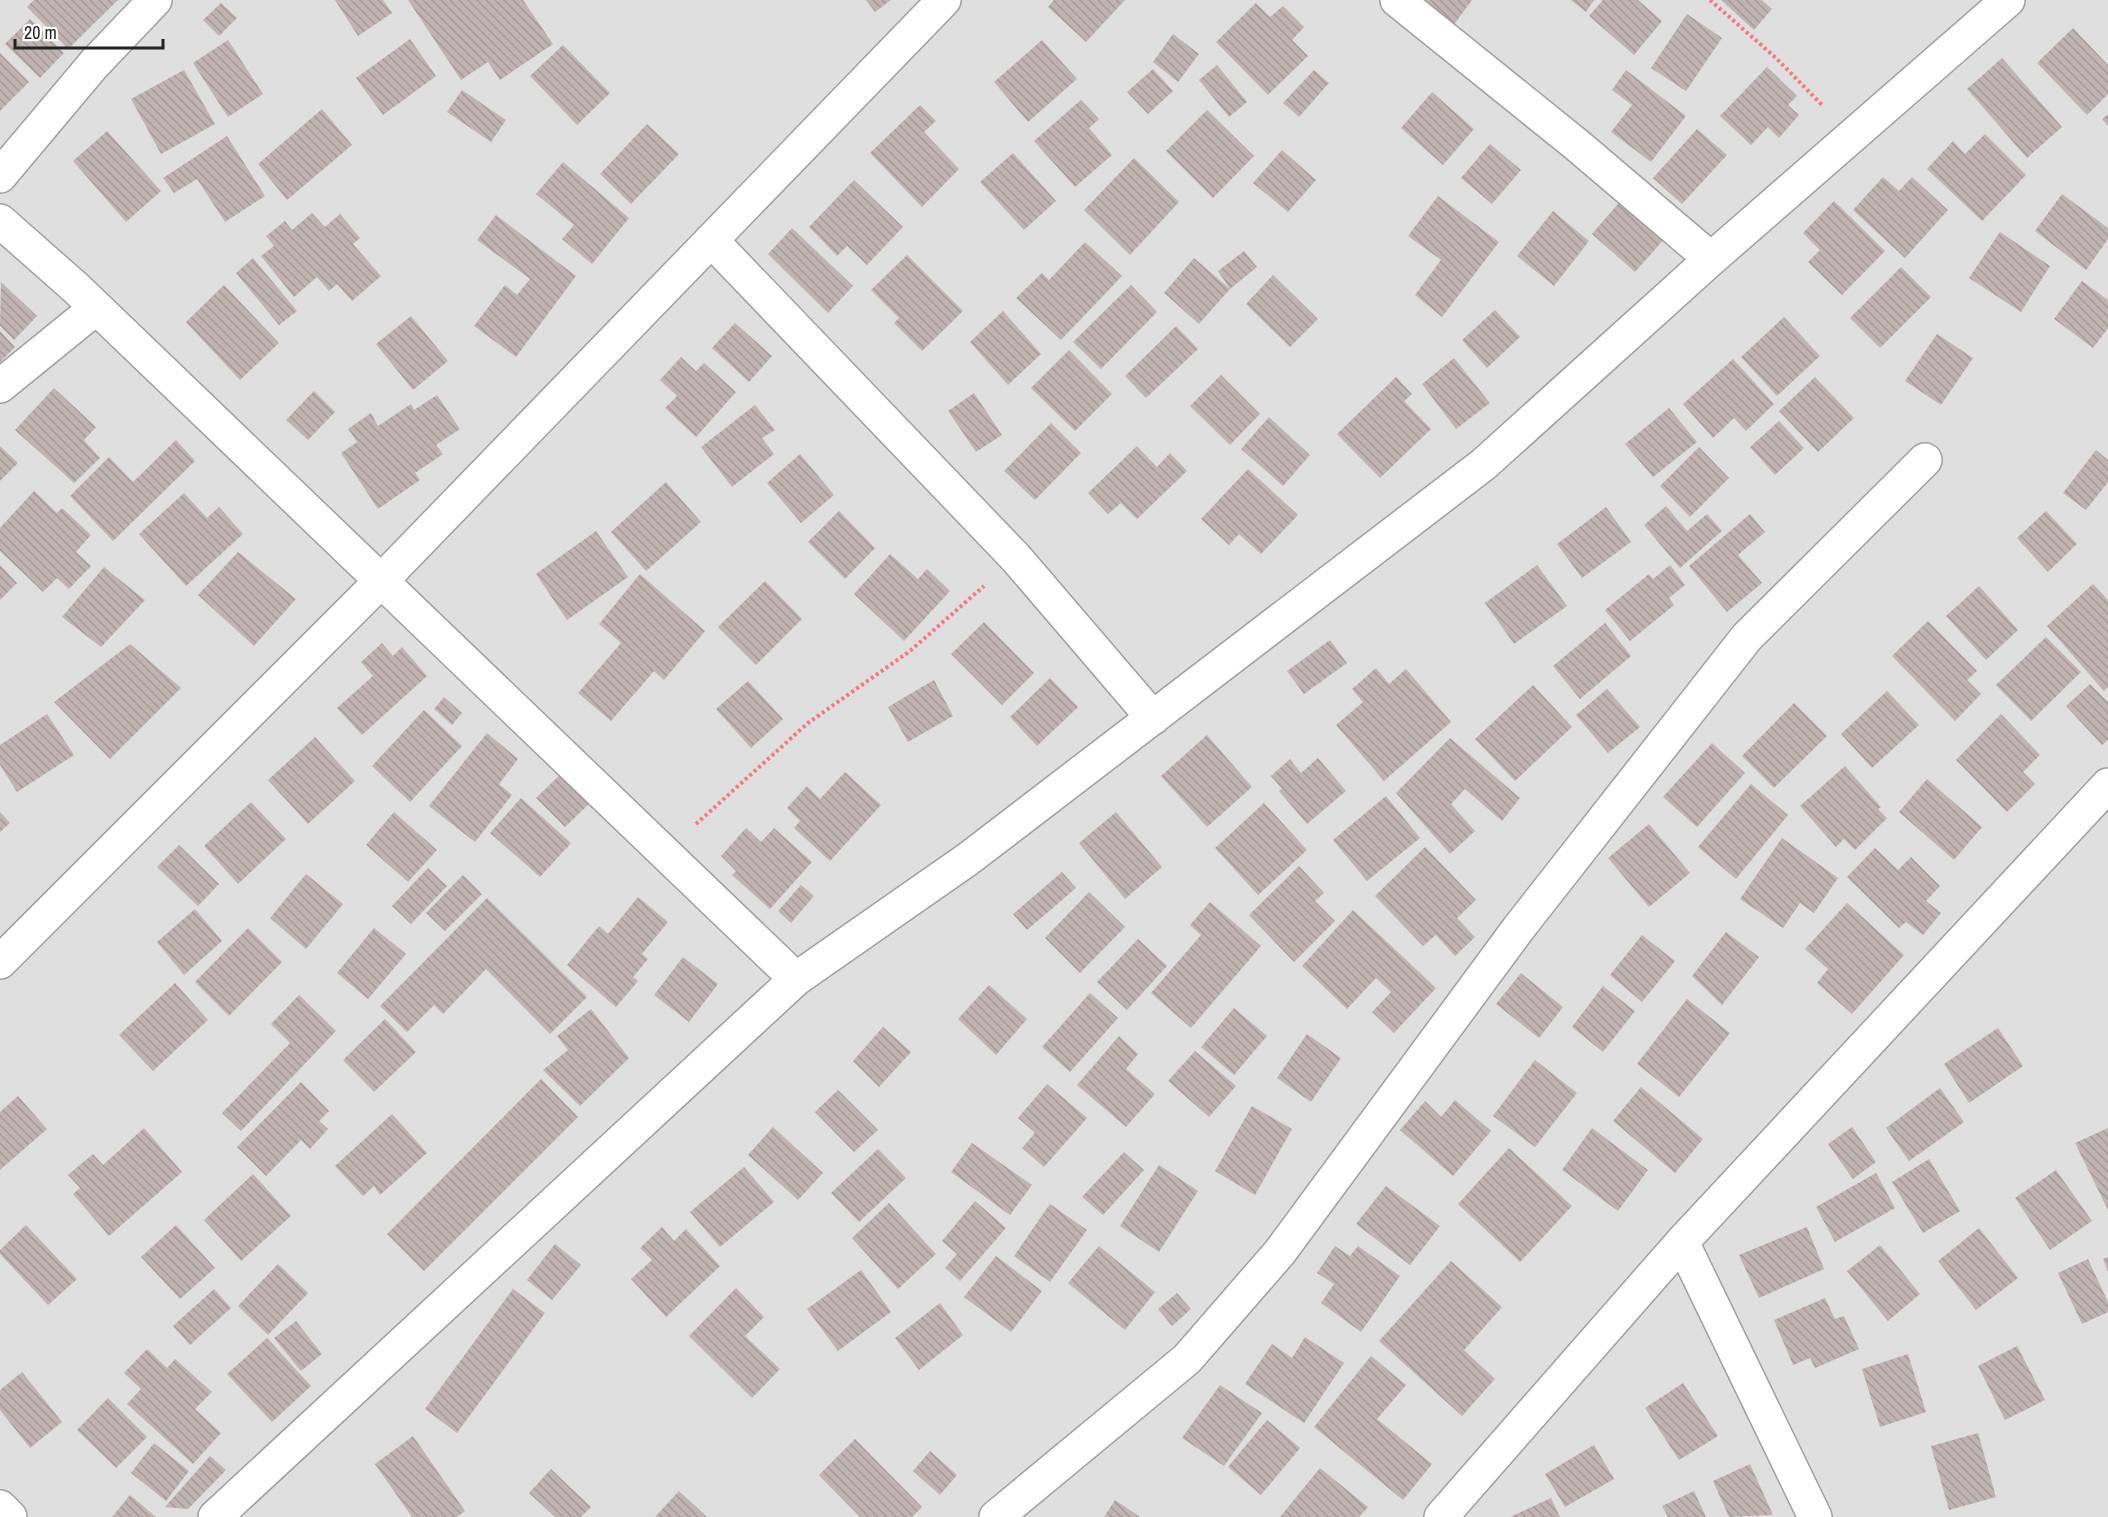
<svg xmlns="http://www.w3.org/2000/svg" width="2108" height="1517" font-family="'Archivo Narrow',sans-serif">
  <defs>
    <pattern id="building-back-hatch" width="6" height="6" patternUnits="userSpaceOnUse" patternTransform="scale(1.5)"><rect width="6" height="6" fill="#bfb4b2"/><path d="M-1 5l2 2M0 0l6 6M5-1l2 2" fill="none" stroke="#a49a99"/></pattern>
  </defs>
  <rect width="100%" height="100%" fill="#f2ede9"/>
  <path fill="#e0dfdf" d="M0,0H2108V1517H0Z"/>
  <path fill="url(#building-back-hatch)" d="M34,0H118L68,49L27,7Z
    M335,0H383L392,13L358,36Z
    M408,0H523L553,44L500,80L488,62L461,80Z
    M866,0H891L875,12Z
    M1054,0H1125L1086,42L1048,7Z
    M1422,0H1472L1453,26Z
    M1571,0H1594L1586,12Z
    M1603,0H1638L1662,21L1634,55L1589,16Z
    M1721,0H1762L1772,9L1754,30Z
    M221,3L237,18L219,36L203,20Z
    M1256,3L1270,17L1283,6L1304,27L1292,40L1308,56L1268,95L1216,42Z
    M1687,14L1722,38L1686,91L1651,68Z
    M30,19L64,53L40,78L5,44Z
    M2073,28L2108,65V94L2087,115L2037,63Z
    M1173,34L1199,54L1178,82L1153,62Z
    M410,39L436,76L383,115L356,78Z
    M228,40L263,94L228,117L193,63Z
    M1042,40L1077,79L1028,122L994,82Z
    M563,45L610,93L577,125L530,76Z
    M0,53L29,82L0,111Z
    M2002,58L2062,127L2027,158L1967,89Z
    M1217,65L1247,102L1229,117L1199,80Z
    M1767,67L1797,96L1788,105L1799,115L1779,138L1768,127L1751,145L1720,116Z
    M1153,69L1173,91L1148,114L1127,92Z
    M184,70L215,124L161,154L131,99Z
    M1314,70L1329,83L1299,117L1283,103Z
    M1626,70L1686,116L1651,162L1611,132L1632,105L1612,90Z
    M462,90L506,120L491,142L447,112Z
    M1432,92L1474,129L1443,165L1401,128Z
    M1081,100L1099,119L1089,128L1112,155L1075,187L1034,141Z
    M920,105L936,121L924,132L959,169L922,207L870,153Z
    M322,109L352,145L287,200L258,164Z
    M1207,110L1254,156L1213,198L1166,151Z
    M2108,114V126L2102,119Z
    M647,124L679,154L631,204L600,174Z
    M1697,129L1727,155L1682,204L1653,178Z
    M107,131L161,191L126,222L73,161Z
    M1985,134L2026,175L1982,221L1927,169L1953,141L1965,154Z
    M227,136L265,196L225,222L197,179L174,193L163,178Z
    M1490,144L1521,170L1492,204L1461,178Z
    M1282,150L1316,180L1288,212L1253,183Z
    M1013,153L1056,201L1024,230L980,182Z
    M1134,158L1179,202L1130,255L1084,210Z
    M563,162L629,218L592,264L562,239L574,225L536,194Z
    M1883,177L1899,191L1912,177L1948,210L1905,258L1853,210Z
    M854,180L903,227L867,265L847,246L837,256L809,227Z
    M2062,194L2108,228V239L2086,270L2035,231Z
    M1438,196L1499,242L1442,317L1415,295L1441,260L1408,236Z
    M1623,198L1666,237L1635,272L1592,234Z
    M1834,201L1885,251L1842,295L1808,262L1820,250L1803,233Z
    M1553,211L1589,241L1554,286L1517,256Z
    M312,213L325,227L340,214L360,238L353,244L381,276L352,301L337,284L329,291L317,277L294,297L261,256L274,246L266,236L285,221L292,230Z
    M496,215L576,276L516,357L474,326L505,285L517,295L530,279L477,240Z
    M792,228L853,286L828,313L768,254Z
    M2000,232L2050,266L2021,312L1969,278Z
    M1085,242L1122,276L1061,340L1016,298L1042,273L1049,280Z
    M1244,251L1257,267L1230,289L1218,271Z
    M907,255L963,311L922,351L894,323L899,318L871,290Z
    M253,258L297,311L279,325L236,273Z
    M1194,258L1230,289L1199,324L1164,293Z
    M1901,267L1931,297L1880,348L1850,318Z
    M1273,275L1318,319L1290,347L1246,304Z
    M2082,281L2108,300V328L2093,348L2054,319Z
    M1,282L37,316L14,340L0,326Z
    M224,285L279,343L240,380L186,322Z
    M1131,285L1157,312L1101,369L1073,342Z
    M1495,310L1520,337L1487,368L1462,340Z
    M1003,311L1041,354L1008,385L970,342Z
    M411,316L448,361L413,390L376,344Z
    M1784,317L1820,356L1777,396L1741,357Z
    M735,323L772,356L749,382L712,348Z
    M1176,326L1198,349L1146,398L1125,376Z
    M0,331L15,347L0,362Z
    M1937,334L1973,358L1941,405L1905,381Z
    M1069,350L1112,394L1075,431L1031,388Z
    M681,357L696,371L704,363L736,392L696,437L665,408L677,396L660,380Z
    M1454,358L1490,403L1456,429L1422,384Z
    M1733,359L1774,404L1746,431L1734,418L1713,438L1683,404Z
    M1221,375L1260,414L1230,445L1190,406Z
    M1396,377L1412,394L1404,401L1431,429L1380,478L1337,434Z
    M1815,377L1854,418L1818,452L1779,411Z
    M54,388L96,427L84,440L100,458L74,483L15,430Z
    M314,391L335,412L308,440L286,420Z
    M974,393L1002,435L976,452L948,411Z
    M437,395L460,429L436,445L443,454L415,473L420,480L378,509L341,453L357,442L348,429L371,413L378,426L411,404L414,410Z
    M755,405L775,430L762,438L774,454L732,487L701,447Z
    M1669,408L1697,442L1653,477L1625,444Z
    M1269,417L1310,455L1283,486L1241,449Z
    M1779,421L1804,448L1775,475L1750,447Z
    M1051,423L1081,453L1035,500L1004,471Z
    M176,440L195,461L113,541L70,496L109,457L133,482Z
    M0,446L18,463L0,481Z
    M1137,446L1157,467L1170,453L1187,471L1137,519L1121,503L1108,514L1088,493Z
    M1699,447L1729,478L1690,517L1660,486Z
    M2096,450L2108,460V482L2086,510L2063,493Z
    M800,454L834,495L801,523L767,483Z
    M1248,469L1298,515L1261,554L1239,534L1229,545L1201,519Z
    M666,482L701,522L646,571L611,532Z
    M34,491L57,513L62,508L91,535L76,552L91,566L69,589L57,578L43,592L0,551V528Z
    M184,493L207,518L219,507L243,534L186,586L139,534Z
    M1666,506L1687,531L1707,514L1722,531L1680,568L1644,525Z
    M1606,507L1631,542L1582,578L1557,544Z
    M839,511L875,548L845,579L808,542Z
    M2046,511L2077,544L2048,572L2017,538Z
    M1750,514L1765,532L1738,555L1762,583L1727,612L1689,566Z
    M596,531L628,577L567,620L536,574Z
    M238,552L296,599L254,646L198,595Z
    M890,554L918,579L927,569L950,591L904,641L854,594Z
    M0,565L17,583L0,600Z
    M1537,565L1567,606L1514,644L1485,603Z
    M1670,565L1685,585L1669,598L1674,605L1630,641L1605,610L1649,574L1653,579Z
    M104,567L145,600L101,647L62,617Z
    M640,574L705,631L664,680L654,671L611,721L578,693L621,643L599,624Z
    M765,581L802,619L756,665L718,627Z
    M2093,584L2108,600V687L2104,691L2047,626Z
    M1979,586L2018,630L1986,660L1946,616Z
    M1928,621L1977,671L1967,680L1981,694L1955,721L1892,656Z
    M984,622L1034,673L1002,705L951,654Z
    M1605,623L1631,656L1580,699L1553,666Z
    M2046,637L2081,672L2031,721L1996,685Z
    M1330,640L1347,663L1304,694L1287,671Z
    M382,643L393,656L402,647L427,676L362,735L337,708L373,676L361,662Z
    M130,644L181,688L110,759L54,702Z
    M1376,668L1389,684L1406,669L1451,722L1384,781L1336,725L1363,702L1352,689Z
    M1050,678L1078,707L1037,746L1010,717Z
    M934,680L953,716L908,742L888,707Z
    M748,681L783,719L751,748L716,709Z
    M2090,684L2108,702V740L2102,745L2066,706Z
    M1533,685L1572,727L1515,781L1475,739Z
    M1607,689L1640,727L1608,753L1576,715Z
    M1887,691L1919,725L1872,768L1841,734Z
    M444,697L462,713L452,725L434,709Z
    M1794,703L1827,736L1774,788L1742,756Z
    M424,710L462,746L410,802L372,766Z
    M47,714L74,755L17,792L0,765V745Z
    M2001,714L2040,755L2023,772L2035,784L2007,812L1956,760Z
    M487,733L518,759L499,784L512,795L475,842L429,806Z
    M1207,735L1252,787L1207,827L1161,776Z
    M315,737L355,781L308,824L268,780Z
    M1450,738L1520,798L1502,821L1465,789L1451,804L1475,831L1450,854L1396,793Z
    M1712,743L1745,773L1697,827L1663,797Z
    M1318,758L1346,791L1307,824L1279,791L1282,789L1271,776L1290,759L1301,773Z
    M1845,766L1881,807L1878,809L1887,818L1855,850L1844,839L1836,847L1800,806Z
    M845,772L881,805L830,861L794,828L800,821L787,808L807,786L820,799Z
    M562,773L590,803L565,827L536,798Z
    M1927,779L1982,827L1954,860L1899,812Z
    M1751,784L1788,815L1736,879L1698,847Z
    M1386,796L1420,838L1367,881L1333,840Z
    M521,798L571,843L540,877L490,833Z
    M251,802L286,839L238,884L204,846Z
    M1264,803L1307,850L1258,895L1215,848Z
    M0,812L10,823L0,832Z
    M394,812L437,850L408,882L366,845Z
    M1116,812L1162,867L1125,899L1079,843Z
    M1649,824L1690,873L1649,907L1608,858Z
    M746,828L761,842L774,828L812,862L770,909L732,875L736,871L721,856Z
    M1782,838L1838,878L1814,913L1800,903L1783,928L1740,899Z
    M179,845L219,884L198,906L157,867Z
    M1425,847L1476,900L1457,918L1475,937L1455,956L1436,935L1423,946L1375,896Z
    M1875,848L1898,870L1911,857L1940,886L1926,901L1941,913L1923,935L1906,922L1899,928L1847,877Z
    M1299,866L1324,893L1315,901L1335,921L1294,962L1249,915Z
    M428,868L447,886L411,924L392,906Z
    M1062,872L1076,888L1027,930L1013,914Z
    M306,874L343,904L306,949L270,918Z
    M463,875L482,894L445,931L426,913Z
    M801,885L814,896L791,923L778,911Z
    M1089,892L1125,927L1080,973L1045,938Z
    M638,897L668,922L642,954L648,959L633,977L638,981L616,1007L567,965L599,926L608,934Z
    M487,898L587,997L550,1034L486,969L443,1014L434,1005L407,1032L380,1006Z
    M1210,902L1261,946L1191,1028L1151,993L1201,935L1190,925Z
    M1847,903L1904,955L1852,1014L1817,983L1828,969L1805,949Z
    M195,909L222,941L184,975L157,942Z
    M1353,910L1436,988L1394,1033L1372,1012L1391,992L1376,978L1347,1009L1302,966Z
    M248,928L282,962L229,1016L195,982Z
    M374,928L406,954L368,999L337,973Z
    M1726,932L1759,957L1722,1005L1692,976Z
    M1642,935L1675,961L1642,1002L1610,975Z
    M1138,939L1167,966L1127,1010L1097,982Z
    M683,957L718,984L689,1022L654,995Z
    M1521,973L1563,1007L1539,1038L1496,1004Z
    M175,983L208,1020L153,1071L119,1035Z
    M989,985L1027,1019L996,1055L958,1019Z
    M1603,986L1635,1011L1603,1052L1572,1027Z
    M1090,993L1118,1018L1070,1072L1042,1047Z
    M299,995L336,1031L241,1131L222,1113L290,1043L271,1024Z
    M1687,999L1730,1033L1679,1097L1637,1064Z
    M1234,1008L1267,1036L1234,1075L1201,1047Z
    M591,1009L629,1058L580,1106L543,1070L568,1050L557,1036Z
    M385,1019L416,1052L374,1092L343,1060Z
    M883,1027L911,1052L879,1087L853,1061Z
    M1998,1028L2023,1066L1969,1103L1944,1064Z
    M1307,1034L1341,1058L1311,1102L1277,1078Z
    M1119,1036L1138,1054L1126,1069L1155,1094L1126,1127L1077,1085Z
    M1195,1051L1236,1086L1209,1117L1168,1081Z
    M1535,1060L1577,1093L1535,1147L1493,1116Z
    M541,1079L578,1117L424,1271L387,1234Z
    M301,1082L329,1111L319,1121L328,1129L310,1149L301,1140L266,1176L237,1147Z
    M1047,1084L1087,1118L1044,1167L1022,1148L1035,1133L1018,1118Z
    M1641,1087L1703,1139L1675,1173L1613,1121Z
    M1940,1088L1964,1122L1909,1161L1886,1128Z
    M838,1090L878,1130L854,1152L815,1112Z
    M18,1096L47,1129L0,1170V1112Z
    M1455,1100L1491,1131L1453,1176L1400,1130L1425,1101L1441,1117Z
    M1252,1106L1292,1129L1255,1195L1215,1171Z
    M392,1114L427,1153L380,1195L374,1186L363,1196L335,1166Z
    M773,1127L823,1173L798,1200L748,1155Z
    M1852,1127L1876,1162L1853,1179L1828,1144Z
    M144,1128L182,1172L109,1236L73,1194L80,1188L68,1175L93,1154L103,1165Z
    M1592,1128L1648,1170L1618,1211L1562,1170Z
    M2108,1128V1210L2075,1143Z
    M972,1143L1032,1185L1010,1215L951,1172Z
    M1509,1148L1572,1206L1520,1262L1458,1204Z
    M878,1149L906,1178L859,1222L831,1193Z
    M1124,1152L1144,1170L1103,1215L1082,1197Z
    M1929,1159L1960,1211L1923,1233L1892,1182Z
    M1159,1165L1198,1191L1159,1252L1120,1226Z
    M744,1167L774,1202L720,1247L690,1212Z
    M2056,1170L2092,1221L2050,1250L2015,1198Z
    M1876,1173L1895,1208L1835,1242L1816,1207Z
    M253,1174L291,1216L241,1261L204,1220Z
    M1386,1186L1440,1226L1410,1265L1356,1224Z
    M975,1201L1006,1228L960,1281L945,1268L957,1254L942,1241Z
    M889,1203L936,1254L898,1289L852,1238Z
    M1050,1204L1087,1230L1050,1282L1014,1256Z
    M26,1225L77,1279L48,1305L0,1254V1250Z
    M176,1225L215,1268L180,1299L141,1257Z
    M662,1227L674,1241L686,1229L720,1266L666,1317L631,1279L652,1260L640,1248Z
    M1807,1227L1824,1269L1759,1298L1739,1255Z
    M1979,1228L2018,1278L1976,1310L1938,1261Z
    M555,1244L581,1265L552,1300L527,1280Z
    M1880,1245L1920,1294L1888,1321L1847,1271Z
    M1099,1246L1155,1292L1125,1330L1068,1283Z
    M1335,1246L1350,1256L1358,1246L1400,1276L1361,1332L1321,1303L1334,1284L1317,1273Z
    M996,1256L1042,1291L1011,1332L964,1297Z
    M2108,1257V1272L2103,1259Z
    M2088,1259L2108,1302V1312L2082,1324L2058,1273Z
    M1451,1261L1502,1307L1464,1350L1495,1379L1462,1416L1379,1341Z
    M278,1264L308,1293L268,1335L238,1306Z
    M861,1270L891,1312L838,1351L807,1309Z
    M736,1288L764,1317L745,1336L780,1369L752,1398L689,1336Z
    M214,1289L231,1308L190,1345L173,1326Z
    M513,1289L545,1313L457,1433L425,1409Z
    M1177,1293L1191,1309L1172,1326L1158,1309Z
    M1825,1298L1835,1319L1844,1316L1859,1349L1815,1368L1810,1358L1793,1365L1774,1320Z
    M940,1303L963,1335L919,1370L895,1338Z
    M296,1321L322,1354L301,1371L274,1338Z
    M1305,1337L1344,1363L1304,1423L1245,1384L1272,1344L1292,1358Z
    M267,1338L311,1386L272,1422L227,1374Z
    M2017,1346L2045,1400L2005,1420L1978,1366Z
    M147,1349L167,1368L175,1359L212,1392L195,1409L221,1433L193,1464L127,1404L141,1389L124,1373Z
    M1908,1354L1926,1412L1880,1427L1862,1369Z
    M1371,1356L1406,1385L1377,1419L1432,1464L1403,1500L1314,1427Z
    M22,1372L62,1422L30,1448L0,1410V1390Z
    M1683,1383L1718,1436L1679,1460L1645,1408Z
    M1220,1385L1262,1413L1224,1466L1182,1438Z
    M108,1398L147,1437L116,1468L77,1430Z
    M1267,1420L1300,1448L1261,1495L1228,1467Z
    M1978,1433L1996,1497L1949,1510L1931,1446Z
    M413,1436L465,1511L457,1517H412L375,1464Z
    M855,1439L922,1507L912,1517H860L819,1475Z
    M154,1443L189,1471L166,1501L131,1473Z
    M1594,1445L1614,1479L1565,1507L1545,1474Z
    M930,1451L957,1475L940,1495L913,1471Z
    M210,1456L226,1470L188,1509L165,1507Z
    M1750,1464L1773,1515L1729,1517L1713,1481Z
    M1320,1468L1368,1507L1359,1517H1280Z
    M551,1469L591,1507L581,1517H555L529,1493Z
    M679,1491L707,1517H655Z
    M1694,1491L1706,1517H1668L1662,1506Z
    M130,1495L156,1517H112Z
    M1551,1498L1560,1517H1510Z
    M1115,1500L1140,1517H1104Z"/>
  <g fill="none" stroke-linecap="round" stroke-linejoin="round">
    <defs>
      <path id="minor" d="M1397,0L1577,145L1711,259
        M0,176L94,64L155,0
        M0,221L76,288L796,979
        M711,240L1016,558L1153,718
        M0,386L96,308
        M0,962L381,581L944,0
        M1682,1242L1815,1517
        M0,1507L10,1517
        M215,1517L796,979L968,859L1484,464L1711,259L2008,0
        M996,1517L1187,1359L1280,1252L1518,929L1747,637L1925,460
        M1441,1517L1682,1242L2108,785"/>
    </defs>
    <use href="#minor" stroke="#9f9f9f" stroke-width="36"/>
    <path stroke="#f67587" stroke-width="4" stroke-dasharray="3 3" stroke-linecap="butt" d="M1710,0L1776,58L1822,105
      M696,824L808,723L910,651L984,586"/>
    <use href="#minor" stroke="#fff" stroke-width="33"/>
  </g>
  <path d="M15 39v9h148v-9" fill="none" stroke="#222222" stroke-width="3"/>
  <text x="24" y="39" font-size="18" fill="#222222" stroke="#ffffff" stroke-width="4.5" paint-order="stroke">20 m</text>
</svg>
